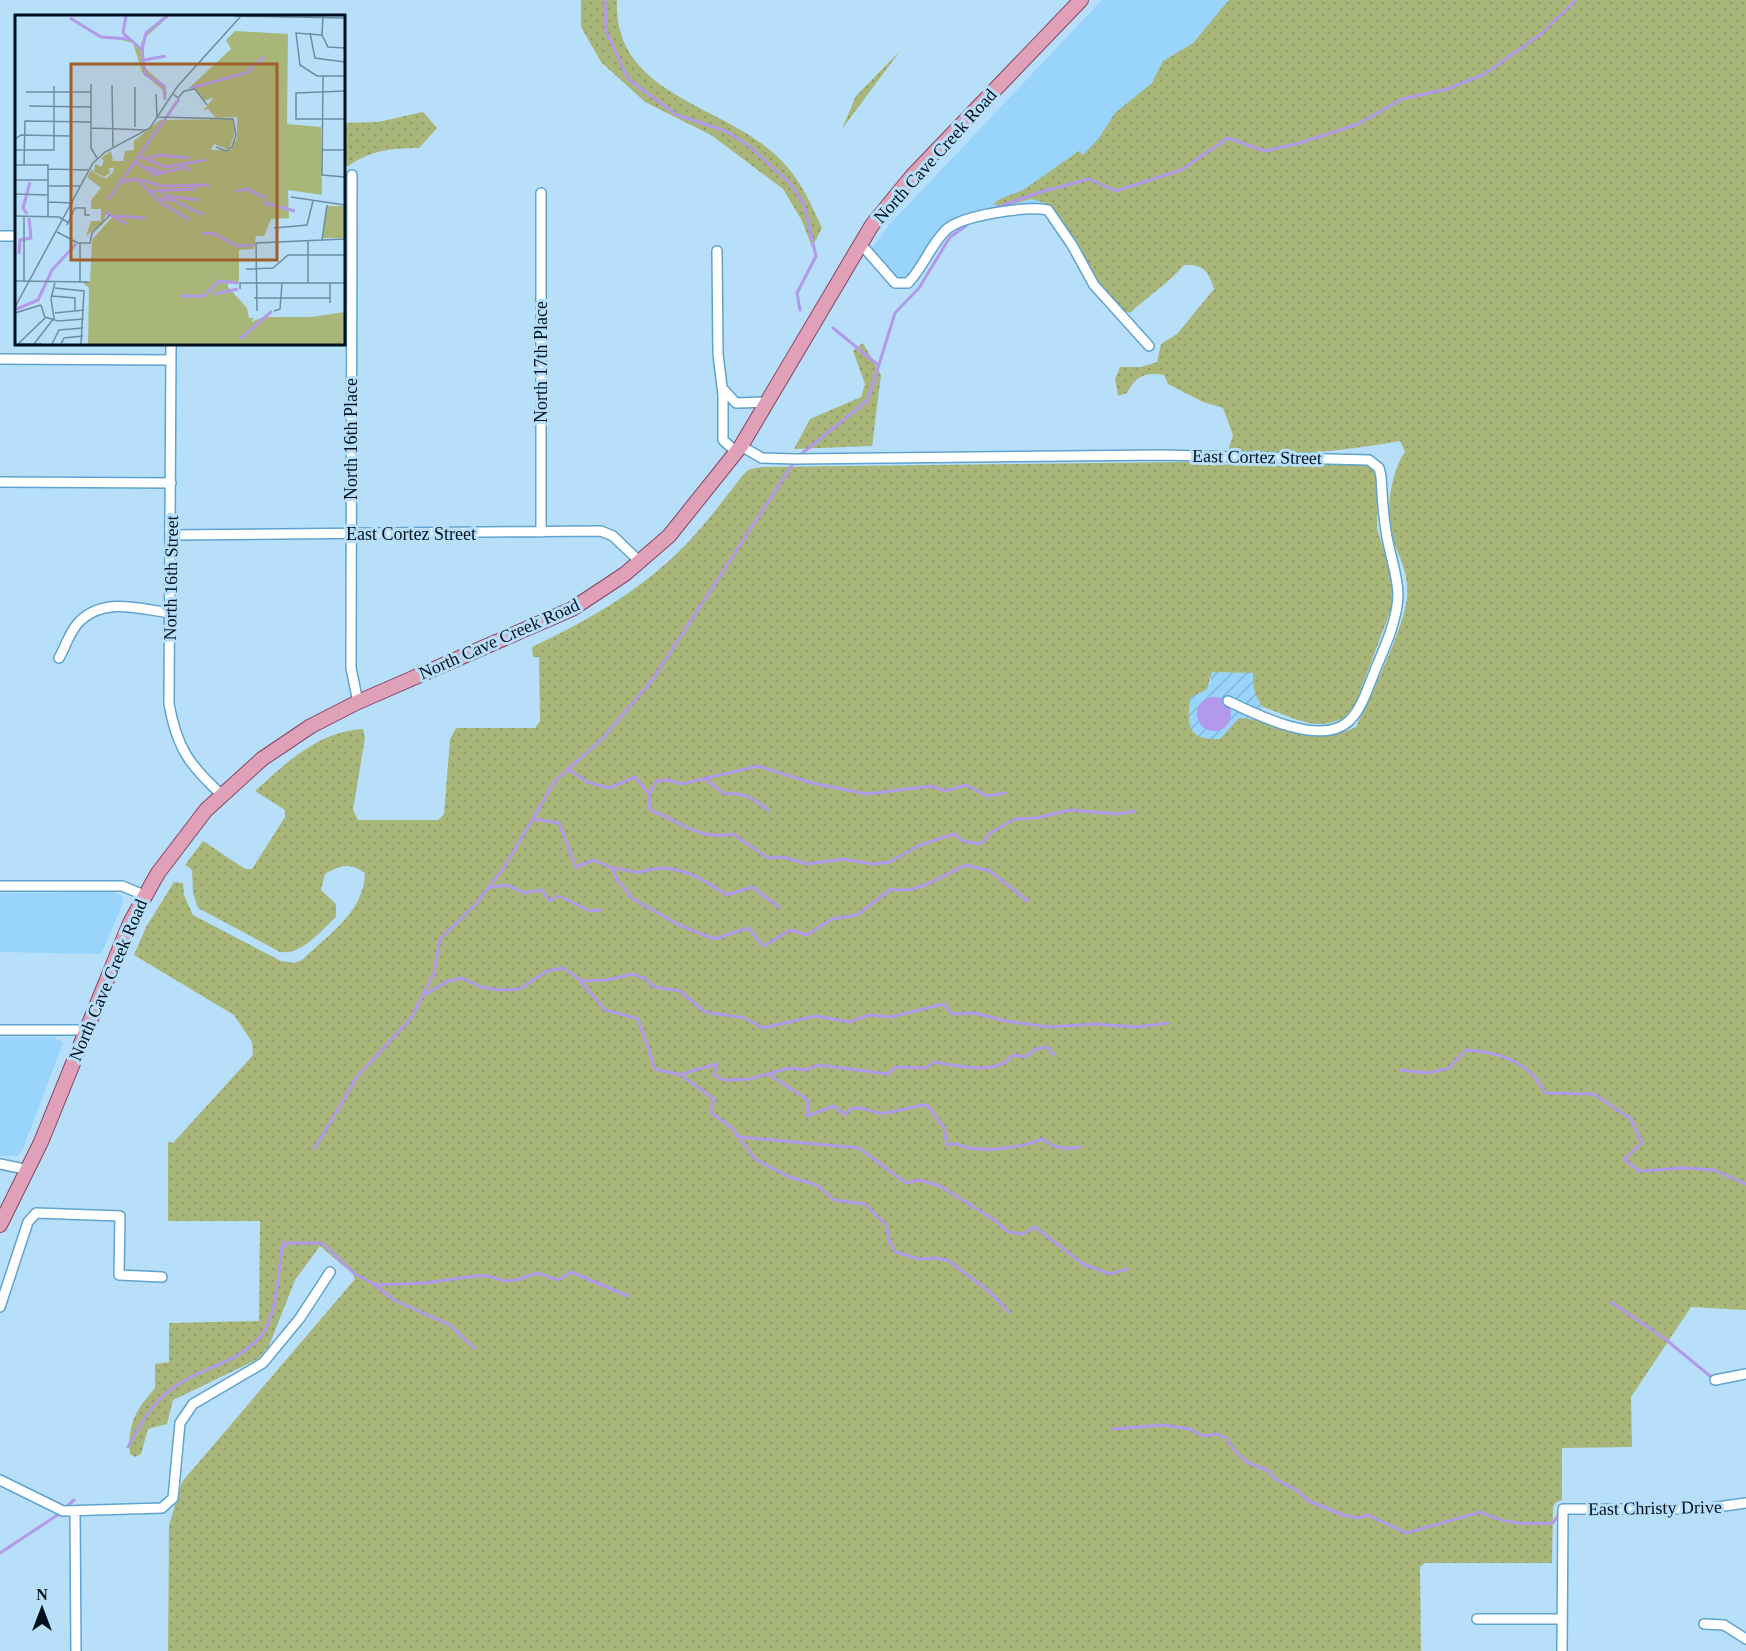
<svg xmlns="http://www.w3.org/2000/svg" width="1746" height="1651" font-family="Georgia,serif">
  <defs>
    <pattern id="industrial-furrows" width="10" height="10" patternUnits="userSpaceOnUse" patternTransform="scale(1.5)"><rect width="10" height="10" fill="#98d4fc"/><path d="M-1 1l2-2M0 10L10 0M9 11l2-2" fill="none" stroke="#81b5d7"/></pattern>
    <pattern id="grass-dots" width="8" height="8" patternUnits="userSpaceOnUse" patternTransform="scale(1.5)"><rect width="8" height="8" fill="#a9b67a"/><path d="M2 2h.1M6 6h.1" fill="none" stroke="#909b69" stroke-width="1.8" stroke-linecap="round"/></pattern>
  </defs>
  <rect width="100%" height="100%" fill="#b7dffa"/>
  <path fill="#98d4fc" d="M1102,0H1237L1048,206L1013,205L953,219L943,228L909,281L896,280L870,251L889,225Z
    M114,892L122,896L123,903L101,954L0,952V893Z
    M0,1037H54L63,1043L22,1151L17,1156H0Z"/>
  <path fill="url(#industrial-furrows)" d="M1211,672L1253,673L1258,701L1263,707L1261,715L1219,761L1170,740L1167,682L1211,684Z"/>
  <path fill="url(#grass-dots)" d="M581,0H617C613,87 705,102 761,143C794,167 806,192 822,228L812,247L802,221L783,189L711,135L645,102L601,62L581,27Z
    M1229,0H1746V1310L1691,1307L1631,1397L1632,1447L1562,1448V1500L1555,1503L1553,1508L1552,1563H1425L1420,1567L1421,1651H168L169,1525L182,1482L355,1279L353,1274L320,1246L295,1280L269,1346L258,1359L173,1400L167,1424L148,1429L141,1454L135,1457L130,1454C128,1422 135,1412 155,1388V1364L169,1362V1323L259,1321L260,1221H168V1142L173,1143L253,1055L252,1042L234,1015L134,955L146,927L174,882L183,883L184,895L193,915L281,961L294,963L302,960C328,935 364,912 365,873C349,862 341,865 325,874L321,890L336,904V917C320,931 303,955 280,952L198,908L193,893L192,870L185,865L203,841L245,869H252L285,817V810L255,791C286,763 319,731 363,729L365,738L353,810L358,820H438L444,814L450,739L456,728H535L540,721L539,657H533L532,647C590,620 648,586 691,539C710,519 726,496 744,474L750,469L762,467L1184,462L1255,466L1359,464L1372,467L1378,483L1377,528L1392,577V607L1352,713C1318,735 1299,719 1263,707C1254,697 1253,686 1253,673L1212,672L1207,689L1190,698C1187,726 1187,740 1220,739L1239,718C1285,720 1311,749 1356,727C1370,696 1403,631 1407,598C1409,572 1400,560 1392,537C1385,513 1391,471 1405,452L1400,441C1349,450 1279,459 1228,451L1233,435L1223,408L1203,402L1168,384L1164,375C1145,372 1136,376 1127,393L1118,396L1115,379L1120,367H1141L1157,362L1161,344L1177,334L1214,289C1209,271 1203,264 1184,265C1168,284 1148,296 1130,313L1119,310L1088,272L1080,247L1045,203L1031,199L1001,207L993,204L1000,199L1023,190L1079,151L1083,155L1099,138L1115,113L1152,83L1163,61L1193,43Z
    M900,51L842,129L856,96Z
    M423,112L437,128L419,148C390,148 367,151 344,169V123L378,122Z
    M863,343L881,375L872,446L794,449L810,419L861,397L865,384L853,351Z"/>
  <path fill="#b299e9" d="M1197 714a17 17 0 1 1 34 0a17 17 0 1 1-34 0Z"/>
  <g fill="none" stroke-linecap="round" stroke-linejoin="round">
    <path stroke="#b299e9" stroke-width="3" d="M605,0L606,31L628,79L677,115L726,131L749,146L790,183L804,204L816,256L797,293L800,310
      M990,210L1037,193L1089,179L1116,191L1181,170L1228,138L1265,151L1300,143L1358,124L1402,99L1447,89L1483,75L1541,34L1576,0
      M833,328L877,364
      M800,455L868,400L895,313L919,288L950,237L966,226
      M568,769L587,782L609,788L635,777L649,794L650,810C680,821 699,841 733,834L768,858L783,857L807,864L843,859L873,864L890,862L920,845L954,834L963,841L981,844L990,833L1015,819L1036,818L1070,810L1118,814L1135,811
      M705,779L725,794C742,791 755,799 768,810
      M649,794L657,781L668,780L682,784L758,766L812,783L867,794L931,786L945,791L966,785L987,796L1005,793
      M533,819L559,823L576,867L594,860L612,868L616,878L633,899L679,925L714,939L748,928L764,946L790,930L807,935L832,919L857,915L891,889C917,895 943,875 966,865L990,871L1028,901
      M612,868C621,868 632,873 640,872C647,871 655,868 663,868C688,869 707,882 727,895L752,887L779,907
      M488,888L507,885L524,893L542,890L549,901L559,896L590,911L600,910
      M580,981L607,980L633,974L646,979L654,987L680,991L705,1012L745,1018L763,1028L816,1016L849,1022L869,1015L891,1017L944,1004L952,1014L974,1013L1006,1021L1049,1027L1094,1024L1136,1027L1168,1023
      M426,994L448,981L462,978L481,987L500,990L520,989L547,971L563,968L578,978L605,1010L638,1019L655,1069L681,1075L714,1099L710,1112L732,1128L755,1159L789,1177L817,1185L834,1200L865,1204L886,1225L890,1243L896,1252L919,1259L936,1258L949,1261L990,1292L1009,1312
      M1400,1070L1428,1073L1449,1068L1466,1050C1499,1052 1531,1062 1545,1093L1594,1094L1631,1119L1642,1143L1624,1159L1639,1171L1684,1168L1714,1170L1746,1184
      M682,1074L716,1064L714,1075L724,1080L750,1079L789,1068L805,1070L819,1065L888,1074L896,1067L926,1068L934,1062C957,1066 997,1076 1013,1055L1025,1057L1036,1049L1047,1047L1054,1055
      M770,1075L808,1100L807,1116L834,1106L845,1115L850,1109C866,1106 866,1111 879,1113C891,1115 912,1105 927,1105L944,1128L947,1145C957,1142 961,1146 970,1148C993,1152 1021,1147 1043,1139C1052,1148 1068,1150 1080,1147
      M740,1137L859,1148L906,1183L919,1180L940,1186L993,1219L1008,1232L1023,1234L1035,1227L1083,1264L1110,1274L1127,1269
      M315,1148L357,1077L412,1017L434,973L440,939L475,905L505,866L555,781L602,739L653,679L794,462
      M282,1248L289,1243H322L355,1274L371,1282L394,1300L450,1325L474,1348
      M375,1285L425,1283L475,1276H488L505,1281L517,1280L537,1273L558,1280L571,1272L628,1296
      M1611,1302L1665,1339L1715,1380
      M1113,1429L1163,1425L1190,1429L1203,1436L1217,1434L1226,1438L1235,1451L1247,1462L1269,1471L1274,1478L1298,1491L1307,1500L1343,1515L1357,1518L1368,1515L1406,1533L1481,1512C1506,1525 1526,1524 1553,1523L1559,1514
      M128,1447C144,1417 156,1396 187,1379C214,1365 242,1359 262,1335C277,1316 279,1265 283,1241
      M66,1507L74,1500
      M0,1553L62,1512"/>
    <defs>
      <path id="street" d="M352,175L351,668L358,702
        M541,193V532
        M0,236H16
        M860,243L895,283H908C923,268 930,246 945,231C960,215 1026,206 1048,210L1072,245L1094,285L1149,346
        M717,251L718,354L723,395V440L736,452
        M171,344L169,704C177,748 189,765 222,795
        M0,359L171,360
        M723,389L736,403L768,402
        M741,446L762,458L796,459L1161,455L1369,460L1379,468L1381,476C1382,494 1383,514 1386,531C1389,553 1397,571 1398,594C1398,618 1385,647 1376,668C1369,685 1362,709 1349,721C1321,747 1257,715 1228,701
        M0,482L171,483
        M171,535L601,531L613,536L640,562
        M59,658C66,646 70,630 80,621C105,597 140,609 170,613
        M0,886H122L144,895
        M0,1030H86
        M0,1164L29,1170
        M0,1307L28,1222L36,1213L120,1216L119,1275L162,1277
        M1715,1380L1746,1374
        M0,1480L63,1511L162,1508L173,1498L180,1423L193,1404L263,1363L300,1318L330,1272
        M75,1513L76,1651
        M1477,1619H1562
        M1704,1624L1724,1625L1746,1639
        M1562,1651L1563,1509H1703L1746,1503"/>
      <path id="primary" d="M0,1225L41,1142L130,923L158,873L206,810L262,759L311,726L358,702L572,609L625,574L669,536L741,446L872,225L912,176L1081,0"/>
    </defs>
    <use href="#street" stroke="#5fa3ce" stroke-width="12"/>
    <use href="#primary" stroke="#834563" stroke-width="16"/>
    <use href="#street" stroke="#fff" stroke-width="9"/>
    <use href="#primary" stroke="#dfa0b8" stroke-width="14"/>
  </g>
  <g text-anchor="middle" stroke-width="6" stroke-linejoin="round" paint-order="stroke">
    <g font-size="18" fill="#00101c" stroke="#b7dffa">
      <text transform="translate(935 156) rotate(-48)" y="6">North Cave Creek Road</text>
      <text transform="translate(541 362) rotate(-90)" y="6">North 17th Place</text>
      <text transform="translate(351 439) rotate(-90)" y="6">North 16th Place</text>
      <text transform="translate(1257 457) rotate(1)" y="6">East Cortez Street</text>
      <text x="411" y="540">East Cortez Street</text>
      <text transform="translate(171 578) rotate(-89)" y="6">North 16th Street</text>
      <text transform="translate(499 639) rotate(-24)" y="6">North Cave Creek Road</text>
      <text transform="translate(108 980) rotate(-67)" y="6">North Cave Creek Road</text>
      <text transform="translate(1655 1508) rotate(-1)" y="6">East Christy Drive</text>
    </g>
  </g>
  <g transform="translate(15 15)">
    <rect width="330" height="330" fill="#b7dffa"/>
    <path d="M150,1H154L129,24V52L150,71L152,79L127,57L118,28L102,24L113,23L107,18L111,3L109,17L126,33V28L133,17ZM220,16L273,19L272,109L306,112L307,180L273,175L274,203L256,204L249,221H241L239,234L224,235V268H213V272L232,293L234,303H239L236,307L249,302H297L330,297V329H73L74,273L67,267H75L77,225L98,201L93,197L86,210L71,221L76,206H86V194H76V185L86,173L72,162L77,154L79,158L89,163H92L98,157L99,153H94L95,158L89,162L79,157L80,149L86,152L89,146L86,143L96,136L98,146H108L110,136L119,135V126L145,105L217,104L220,118L214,135L199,129L196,135H216L222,123V102L201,103L193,94L188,96L199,82L189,86L179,73L173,74L216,34L211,25Z" fill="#a9b67a"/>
    <path d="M312,191H330V223H307Z" fill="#a9b67a"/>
    <path fill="none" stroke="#b299e9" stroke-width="3" d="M111,1L108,18L127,35L130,59L149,71L150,85M55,3L86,22L115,24M127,35L131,18L152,1M129,45L151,41M176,73L231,58L249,42M123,141L151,152L190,145M133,143L145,140L175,143M119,146L140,160L170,152L177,156M130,152L148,157M126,165L146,171L194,170M107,167L122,164L145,187L175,205M137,176L180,174M221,176L232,174L249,182L250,188L280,196M147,177L151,181L184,185M144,184L157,185L189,200M93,185L164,84M90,197L112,209M12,199L8,193L15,167M100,201L130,203M187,218L200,219L222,231L239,230M4,239L5,225L16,223L14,203M199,279L223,274M167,281H189L204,266L223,268M2,294L23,285L37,255L61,229M225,324L257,296"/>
    <path fill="none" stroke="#6e8ca1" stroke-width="1.5" d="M219,1L330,3M295,18L300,43L330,47M307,20L281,18L285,50L302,61H330M307,20L313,32L330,33M307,20L308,1M308,61L307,160L330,162M76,69V133L82,143M97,70L98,132M120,72V112M330,76L281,78V104H330M11,77H76M141,79L142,102M158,79L163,83L169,76L180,74L192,90M14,91L76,92M143,102L218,104L221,120L217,132L211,136L201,132M76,113L131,115M0,124L6,120L54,121M0,135H39V71M307,135H330M0,150H33V201M9,150L10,106L76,107M33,154L73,155M0,165H33M33,171H65M0,179L33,180M276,182L330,190M33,187L58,188M0,201L44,202L54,208M9,201V266M52,210L60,193H70V200H75M259,213L292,210L298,186M42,217L63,228H75L77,218L95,200M307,225L312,190M65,228V267M231,254L258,253L273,240H330M0,266L74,267M293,268V225M315,268V288M40,273L69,276L66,329M225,274V268H330M37,281L60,283V295M239,283H315M0,292L78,148L90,137L135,113L162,72L226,1M242,296L241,228L330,224M259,296L265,294L267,268M0,298L26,290M40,298L69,295M30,302L43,306L69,304M3,329L30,303L26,290M4,329H27M19,329L39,303L36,284L40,267M37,329L44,315L68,313M46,329L49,323L68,321"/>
    <path fill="#9f5f28" fill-opacity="0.15" stroke="#9f5f28" stroke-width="3" d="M56,49H262V245H56Z"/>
    <rect width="330" height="330" fill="none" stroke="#00101c" stroke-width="3"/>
  </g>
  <g transform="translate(42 1609)" stroke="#b7dffa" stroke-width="4.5" paint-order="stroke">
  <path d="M0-4.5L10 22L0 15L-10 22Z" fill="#00101c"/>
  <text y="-9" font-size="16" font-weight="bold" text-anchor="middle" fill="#00101c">N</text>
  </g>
</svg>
